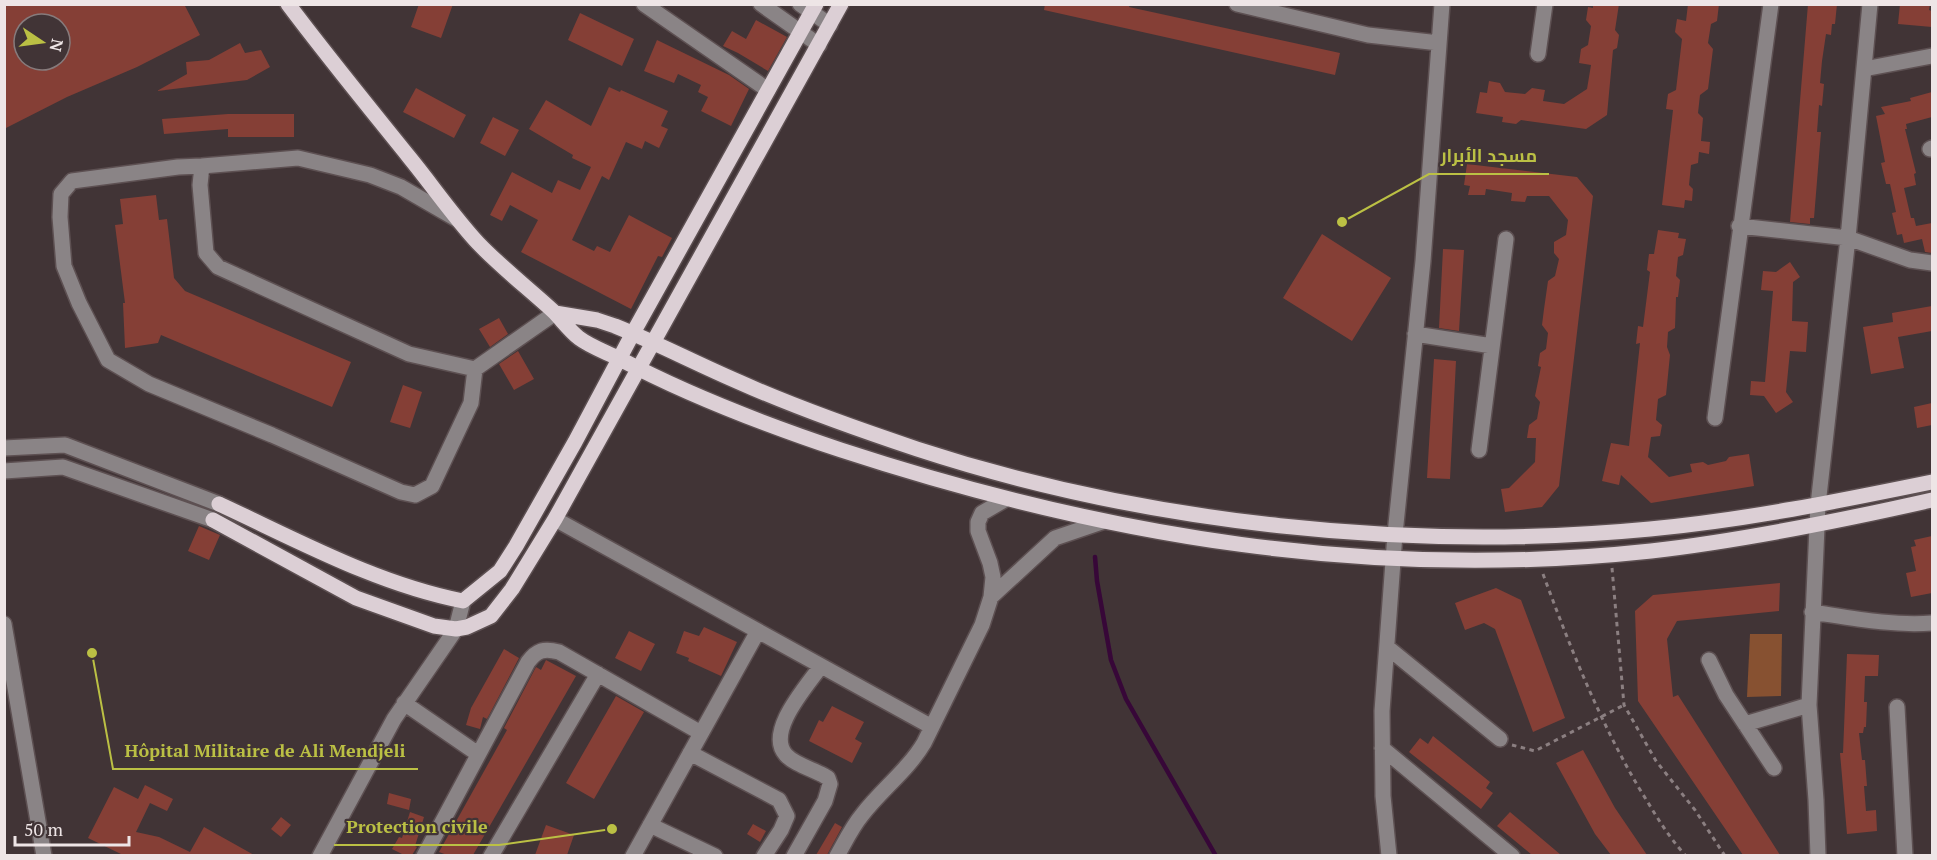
<svg xmlns="http://www.w3.org/2000/svg" width="1937" height="860" font-family="'PT Serif',Cairo,serif">
  <rect width="100%" height="100%" fill="#413436"/>
  <path fill="#875131" d="M1750,634H1782L1781,696L1747,697Z"/>
  <g fill="none" stroke-linecap="round" stroke-linejoin="round">
    <path stroke="#370738" stroke-width="4.5" d="M1095,557L1097,581L1111,660L1126,699L1216,856"/>
  </g>
  <path fill="#853f36" fill-rule="evenodd" d="M4,4H184L200,35L137,67L67,97L4,129ZM24,24H60V60H24Z
    M419,4H453L441,38L411,27Z
    M1045,4H1130L1129,7L1340,53L1335,75L1044,10Z
    M1593,4H1619L1615,30L1619,35L1617,48L1613,50L1607,115L1586,129L1521,120L1516,124L1502,122L1503,117L1476,113L1480,92L1487,93L1489,81L1500,83L1505,92L1525,94L1532,88L1545,90L1543,101L1564,104L1587,89L1591,65L1579,63L1581,49L1588,45L1591,26L1586,20L1588,7L1593,8Z
    M1688,4H1719L1717,21L1711,24L1708,43L1713,49L1708,89L1700,95L1698,113L1703,118L1701,141L1710,142L1709,154L1699,152L1698,163L1691,165L1689,185L1693,189L1692,201L1685,200L1684,208L1662,205L1673,110L1666,109L1668,94L1676,90L1682,39L1675,32L1677,19L1686,21Z
    M1808,4H1837L1835,24H1832L1831,35L1826,34L1822,61L1820,83L1824,84L1822,106L1819,105L1817,132H1821L1814,218H1810V224L1790,222Z
    M1900,4H1930L1929,10L1932,11V27L1898,24Z
    M580,13L634,39L622,66L568,40Z
    M756,20L787,37L768,71L738,53L723,46L732,31L746,39Z
    M657,40L729,75L749,89L731,126L701,111L708,97L698,92L701,85L678,74L674,83L644,71Z
    M240,43L245,53L261,50L270,67L247,80L157,91L187,74L186,62L209,60Z
    M609,87L620,92L621,90L668,111L661,126L668,129L659,148L645,141L642,149L626,142L609,180L602,176L572,240L594,251L597,246L610,252L629,215L672,238L662,257L658,256L631,309L521,252L538,220L510,205L502,221L490,215L512,172L552,193L558,180L580,190L591,167L572,158L573,155L529,129L546,100L591,126Z
    M416,88L466,115L454,138L403,112Z
    M1932,92V117L1906,124L1907,129H1905L1916,173L1914,174L1916,185L1904,188L1911,218H1914L1916,226L1932,223V253L1925,252L1922,239L1904,243L1902,234L1897,235L1892,213L1896,212L1890,184H1886L1881,163L1885,162L1876,116L1885,114L1881,107L1911,101L1910,98Z
    M228,114H294V137H228V129L164,134L162,119Z
    M493,117L519,130L505,156L480,143Z
    M1467,164L1577,177L1593,196L1559,486L1542,507L1505,512L1501,489L1509,488L1535,462L1536,438H1527L1529,425L1537,419L1540,402L1535,396L1541,367L1538,366L1540,353L1546,349L1548,333L1542,325L1544,309L1548,281L1555,276L1559,259L1554,253V242L1566,235L1568,220L1549,196H1527L1525,202L1511,201L1512,193L1486,189L1485,195H1468L1470,186L1464,185Z
    M156,195L159,220L167,219L174,278L185,291L351,362L332,407L161,335L158,343L125,348L123,303H125L115,225L123,224L120,199Z
    M1658,230L1679,233L1678,238L1686,239L1683,255L1678,257L1676,276L1680,280L1678,297H1676L1675,328L1668,332L1667,347L1670,355L1666,395L1658,399L1656,420L1662,425L1660,436L1651,437L1648,457L1669,477L1692,472L1690,464L1703,462L1708,465L1726,461L1729,457L1749,454L1754,486L1651,503L1621,475L1619,485L1602,481L1611,443L1629,446L1640,343L1636,344L1638,326L1643,327L1650,272L1647,270L1649,254H1654Z
    M1322,234L1391,278L1352,341L1283,298Z
    M1443,249L1464,250L1459,331L1439,328Z
    M1790,262L1800,277L1793,282L1792,321L1808,322L1806,352L1790,351L1786,392L1793,402L1776,413L1764,396L1750,395L1751,381L1765,382L1773,291L1761,290L1763,271L1776,272Z
    M1932,306V331L1898,337L1904,368L1871,374L1863,327L1893,322L1892,313Z
    M499,318L508,334L490,347L479,329Z
    M518,351L534,379L514,390L499,364Z
    M1434,359L1456,361L1450,479L1427,478Z
    M403,385L422,392L410,428L390,422Z
    M1932,403V425L1917,428L1914,407Z
    M199,526L220,535L209,560L188,551Z
    M1932,536V593L1911,597L1906,573L1916,571L1911,547L1916,546L1914,540Z
    M1780,583L1779,611L1677,621L1667,639L1673,697L1678,695L1780,855H1743L1638,701L1635,611L1653,595Z
    M1496,588L1521,600L1565,718L1533,732L1495,629L1484,623L1465,630L1455,603Z
    M704,627L737,642L721,676L688,661L689,658L676,653L684,631L699,636Z
    M629,631L655,644L641,671L615,658Z
    M504,649L519,658L487,719L483,717L480,729L466,725L471,708Z
    M1847,654L1879,655L1878,676H1865L1864,702H1867L1866,727H1864L1863,733H1859L1862,760H1865L1867,786H1864L1866,811L1876,810L1877,831L1847,834L1840,753H1843Z
    M546,660L576,676L473,855H447L439,852L507,730L504,728L536,667L541,670Z
    M616,696L644,712L594,799L566,783Z
    M832,706L864,722L855,739L862,743L852,763L809,741L819,720L823,722Z
    M1433,736L1490,782L1486,788L1493,793L1481,809L1409,752L1420,738L1428,744Z
    M1583,750L1615,808L1647,855H1611L1595,834L1556,763Z
    M145,785L173,799L167,811L150,803L136,832L159,837L190,852L204,827L254,855H123L88,838L114,787L138,799Z
    M389,793L411,799L409,810L387,804Z
    M410,812L424,817L415,846L417,847L412,855H404L392,849L399,837L402,838Z
    M1510,812L1561,855H1532L1497,826Z
    M281,817L291,825L281,837L271,829Z
    M835,823L842,827L827,855H816Z
    M753,824L766,831L760,842L747,834Z
    M546,825L574,835L567,855H535Z"/>
  <g fill="none" stroke-linecap="round" stroke-linejoin="round">
    <defs>
      <path id="minor" d="M644,4L768,90
        M761,4L819,45
        M800,4L830,25
        M1237,4L1368,35L1439,43
        M1538,54L1545,4
        M1864,69L1932,56
        M1930,149L1932,148
        M202,166L178,167L72,181L61,194L60,217L64,266L79,303L108,360L149,384L272,435L401,492L415,495L432,486L471,403L475,369
        M458,220L401,187L370,175L298,158L202,166L200,185L206,253L218,267L409,354L475,369L555,313
        M1739,226L1848,238L1910,260L1932,263
        M1415,334L1492,346
        M1715,418L1771,4
        M4,448L65,445L219,504
        M1479,450L1506,239
        M4,471L63,467L213,520
        M555,519L932,727
        M991,597L1055,538L1102,522
        M1812,612C1852,618 1892,626 1932,623
        M4,624L44,856
        M1387,647L1500,739
        M1709,660L1726,695L1774,768
        M404,703L478,754
        M1897,707L1905,856
        M1745,724L1809,705
        M1382,748L1512,856
        M690,753L779,800L787,816L781,830L764,856
        M650,825L715,856
        M320,856L394,719L456,629L463,601
        M424,856L528,662C537,650 544,648 559,652L701,733
        M491,856L598,674
        M633,856L758,631
        M794,856L825,801L830,784L828,778L823,775C812,769 794,764 786,755C765,732 807,686 821,666
        M837,856C845,842 852,827 862,815C881,790 908,770 924,743L982,625L991,597L993,577L990,563L978,531V522L982,513L1006,499
        M1389,856L1383,796L1382,711L1395,534L1423,261L1442,4
        M1818,856L1816,800L1809,705L1818,505L1848,238L1870,4"/>
      <path id="major" d="M288,4C327,56 368,106 409,157C432,185 453,216 478,243C502,268 528,288 553,311C562,320 569,330 579,338C591,347 606,352 620,359C690,396 766,425 841,450C1107,537 1371,581 1651,551C1746,540 1839,521 1932,500
        M555,313L597,320L615,326C657,343 697,364 739,382C797,408 857,429 917,449C1146,524 1411,552 1650,529C1746,520 1839,501 1932,482
        M219,504C299,541 377,584 463,601L500,571L516,546L575,442L633,333L816,4
        M213,520L356,598L434,626L456,629L467,627L491,616L512,589L555,519L841,4"/>
    </defs>
    <use href="#minor" stroke="#5d5052" stroke-width="18"/>
    <use href="#major" stroke="#5d5052" stroke-width="18"/>
    <path stroke="#8b7f81" stroke-width="3" stroke-dasharray="4.5 4.5" stroke-linecap="butt" d="M1612,568L1624,705L1656,761L1695,810L1725,856
      M1543,574C1570,647 1599,720 1639,788C1654,812 1666,834 1686,856
      M1512,745L1535,751L1624,705"/>
    <use href="#minor" stroke="#8a8486" stroke-width="15"/>
    <use href="#major" stroke="#dccfd5" stroke-width="15"/>
  </g>
  <path fill="none" stroke="#bbc044" stroke-width="2" d="M1342 222L1429 174H1549M92 653L113 769H418M612 829L499 845H334"/>
  <g fill="#bbc044" stroke="#413436" stroke-width="2">
    <circle cx="1342" cy="222" r="6"/>
    <circle cx="92" cy="653" r="6"/>
    <circle cx="612" cy="829" r="6"/>
  </g>
  <g font-size="18" text-anchor="middle" font-weight="bold" fill="#bbc044" stroke="#413436" stroke-width="4.5" stroke-linejoin="round" paint-order="stroke">
    <text x="1489" y="162">مسجد الأبرار</text>
    <text x="265" y="757">Hôpital Militaire de Ali Mendjeli</text>
    <text x="417" y="833">Protection civile</text>
  </g>
  <rect width="1937" height="860" fill="none" stroke="#eee5e6" stroke-width="12"/>
  <g transform="translate(42 42) rotate(103)"><circle r="28" fill="#413436" stroke="#867b7c" stroke-width="1.5"/>
  <path d="M0-4.5L10 22L0 15L-10 22Z" fill="#bbc044"/>
  <text y="-9" font-size="16" font-weight="bold" text-anchor="middle" fill="#eee5e6">N</text>
  </g>
  <path d="M15 836v9h114v-9" fill="none" stroke="#eee5e6" stroke-width="3"/>
  <text x="24" y="836" font-size="18" fill="#eee5e6" stroke="#413436" stroke-width="4.5" paint-order="stroke">50 m</text>
</svg>
